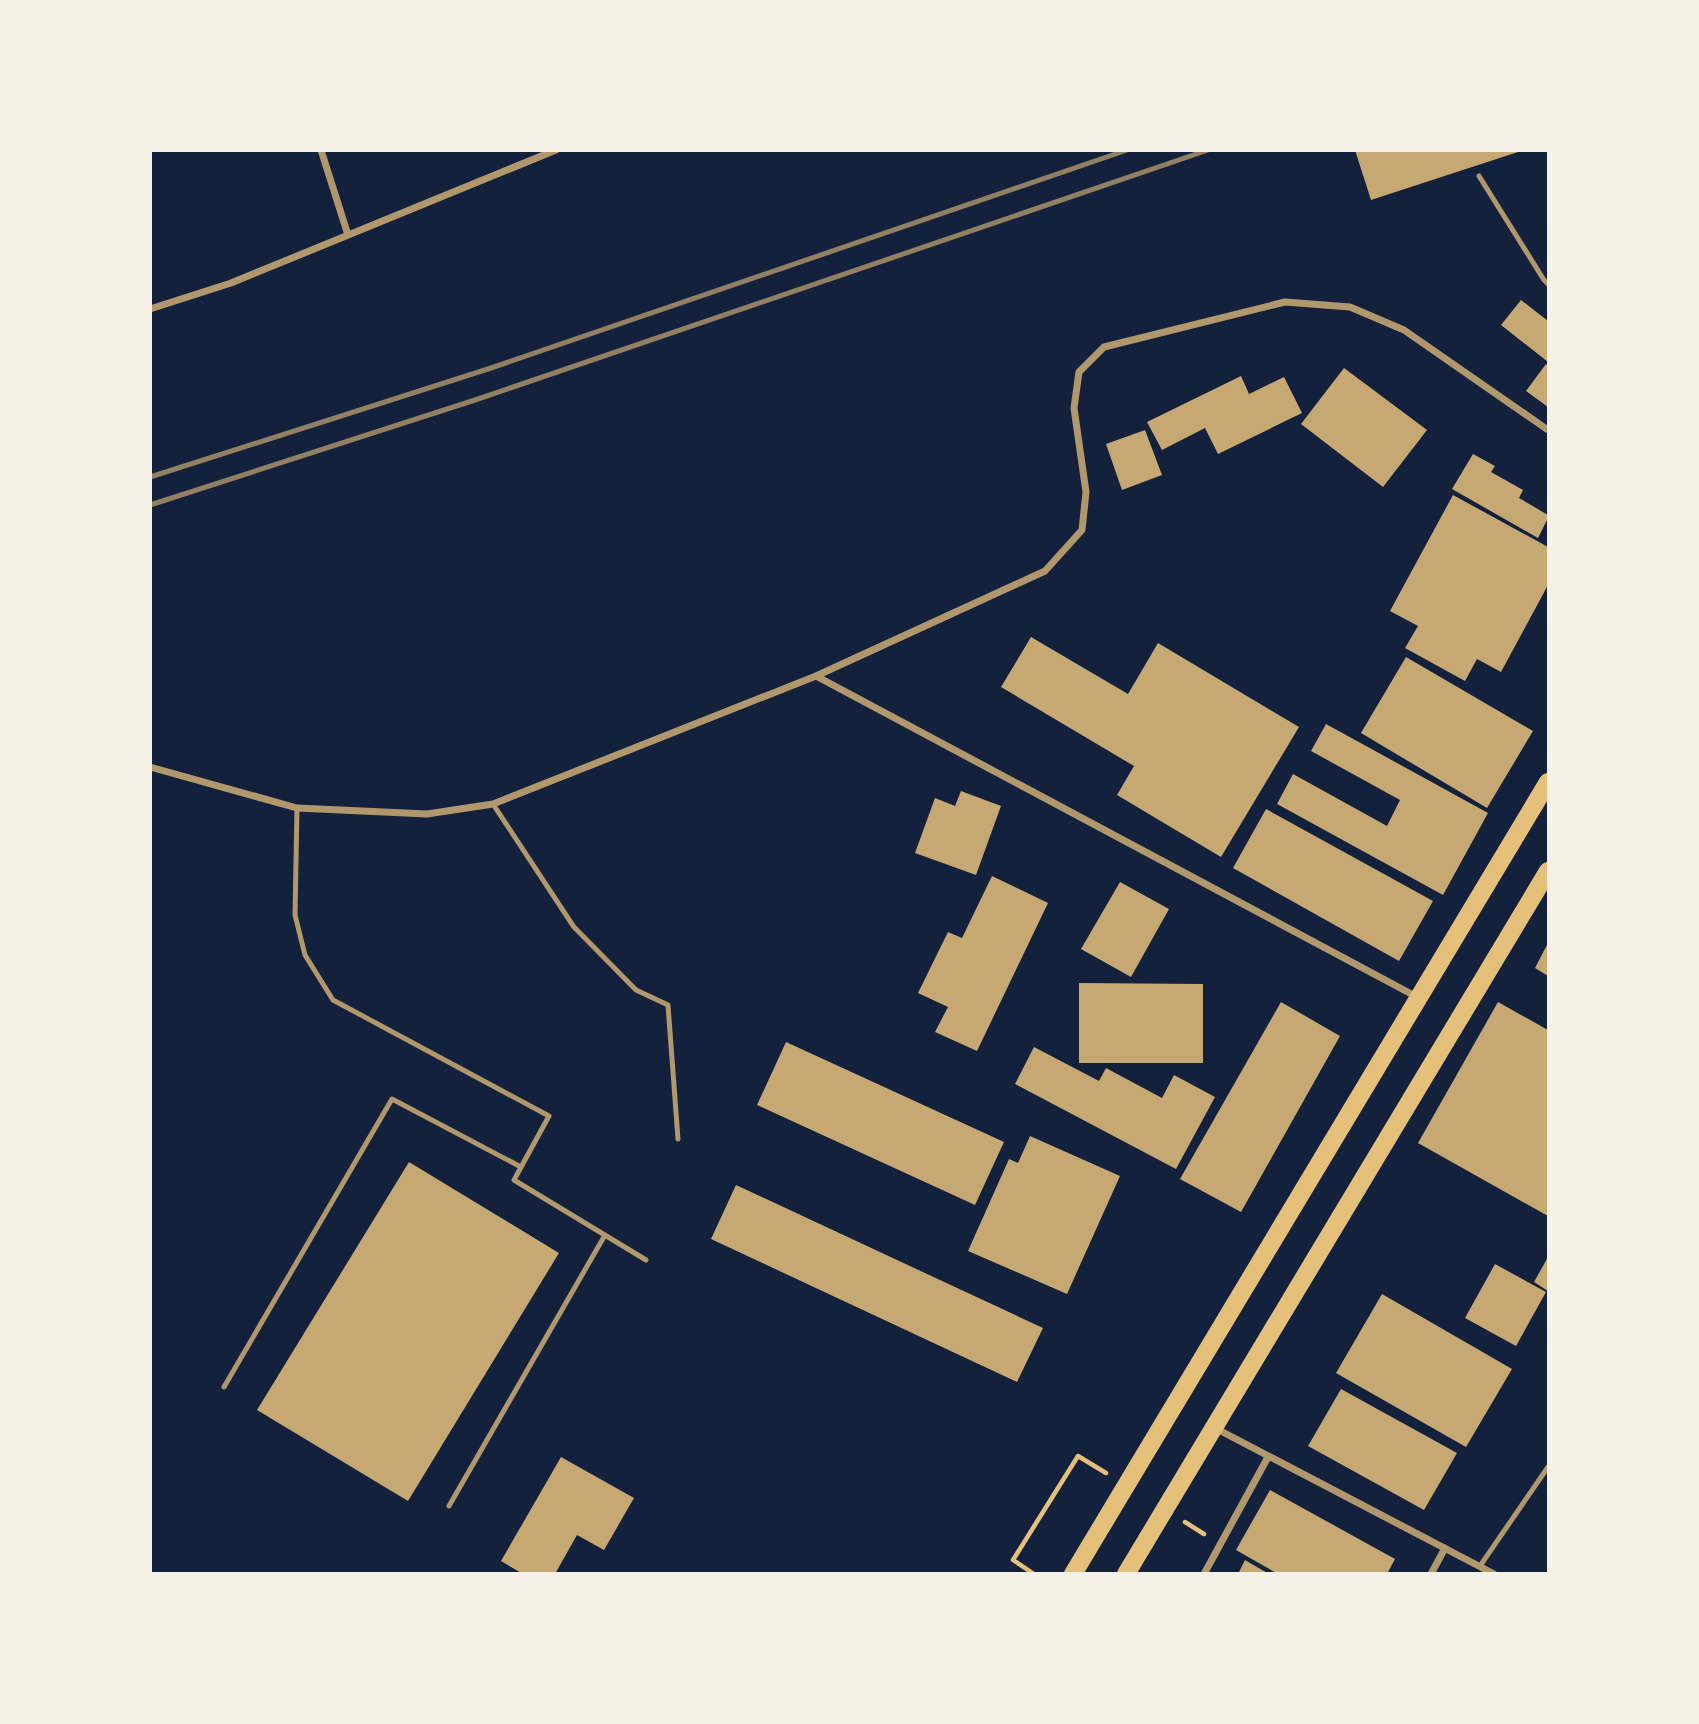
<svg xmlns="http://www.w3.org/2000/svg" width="1699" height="1724" font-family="'Fira Sans',sans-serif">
  <rect width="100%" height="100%" fill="#14213d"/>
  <path fill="#c6a872" d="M1355,150H1521V151L1371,200Z
    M1521,300L1548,321V362L1501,325Z
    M1546,364L1548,366V407L1526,391Z
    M1344,368L1427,430L1383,487L1301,424Z
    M1241,376L1249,394L1284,377L1302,413L1218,454L1205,428L1162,450L1147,422Z
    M1145,430L1162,475L1122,490L1106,444Z
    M1473,454L1495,466L1491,472L1523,490L1519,498L1548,515V518L1538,538L1452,489Z
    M1453,495L1548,547V585L1501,672L1477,659L1465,681L1405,648L1418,626L1390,611Z
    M1031,637L1128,694L1158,643L1299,727L1221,857L1117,795L1134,766L1001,687Z
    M1406,657L1533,731L1487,808L1361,733Z
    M1326,724L1488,813L1443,895L1277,804L1293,774L1387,826L1400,800L1311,751Z
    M961,791L1001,806L976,875L915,853L935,798L955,806Z
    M1266,809L1433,901L1399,961L1233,868Z
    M992,876L1048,903L977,1051L935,1032L948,1007L918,993L948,932L962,938Z
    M1120,882L1169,909L1131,977L1081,949Z
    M1548,943V976L1535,968Z
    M1079,983L1203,984V1063H1079Z
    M1281,1002L1340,1036L1241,1212L1180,1179Z
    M1498,1002L1548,1030V1216L1418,1143Z
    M786,1042L1004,1142L975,1205L757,1105Z
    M1034,1047L1099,1081L1106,1068L1162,1098L1174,1075L1215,1097L1176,1169L1015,1084Z
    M1030,1136L1120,1176L1067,1294L968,1251L1009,1159L1018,1163Z
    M409,1162L559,1253L408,1501L257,1410Z
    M736,1185L1043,1328L1017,1382L711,1239Z
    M1548,1257V1291L1534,1282Z
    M1495,1264L1546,1292L1516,1346L1465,1318Z
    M1382,1294L1512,1369L1466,1447L1336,1373Z
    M1341,1389L1457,1453L1424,1510L1308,1446Z
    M561,1457L634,1498L604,1550L577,1535L555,1574H523L501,1561Z
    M1270,1490L1395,1559L1387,1574H1278L1236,1550Z
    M1245,1560L1269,1574H1238Z"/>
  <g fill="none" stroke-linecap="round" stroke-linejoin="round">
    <path stroke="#e5c07b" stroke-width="4.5" d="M1185,1522L1204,1534
      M1034,1574L1013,1560L1078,1456L1106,1473"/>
    <path stroke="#b1986c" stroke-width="5" d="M1479,176L1544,280L1548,284
      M493,804L574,927L636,990L668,1005L678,1139
      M297,808L295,915L305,955L333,1000L549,1116L514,1180L646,1260
      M224,1387L392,1099L521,1167
      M449,1506L605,1235
      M1480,1566L1548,1467"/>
    <path stroke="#b1986c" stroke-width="7" d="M321,150L348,235
      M150,309L231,283L556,150
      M816,676L1417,997
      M150,767L297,808L427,814L493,804L816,676L1045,571L1082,530L1086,492L1074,408L1079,372L1104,347L1285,302L1350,307L1404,330L1548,430
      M1215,1428L1494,1574
      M1204,1574L1268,1457
      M1431,1574L1445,1548"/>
    <path stroke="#e5c07b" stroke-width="18" d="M1073,1574L1548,782
      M1126,1574L1548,871"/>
    <path stroke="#918062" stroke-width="5" d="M150,477L491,368L1127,150
      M150,505L475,400L1208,150"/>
  </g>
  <rect width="1699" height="1724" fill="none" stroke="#f6f1e7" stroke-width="304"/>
</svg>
